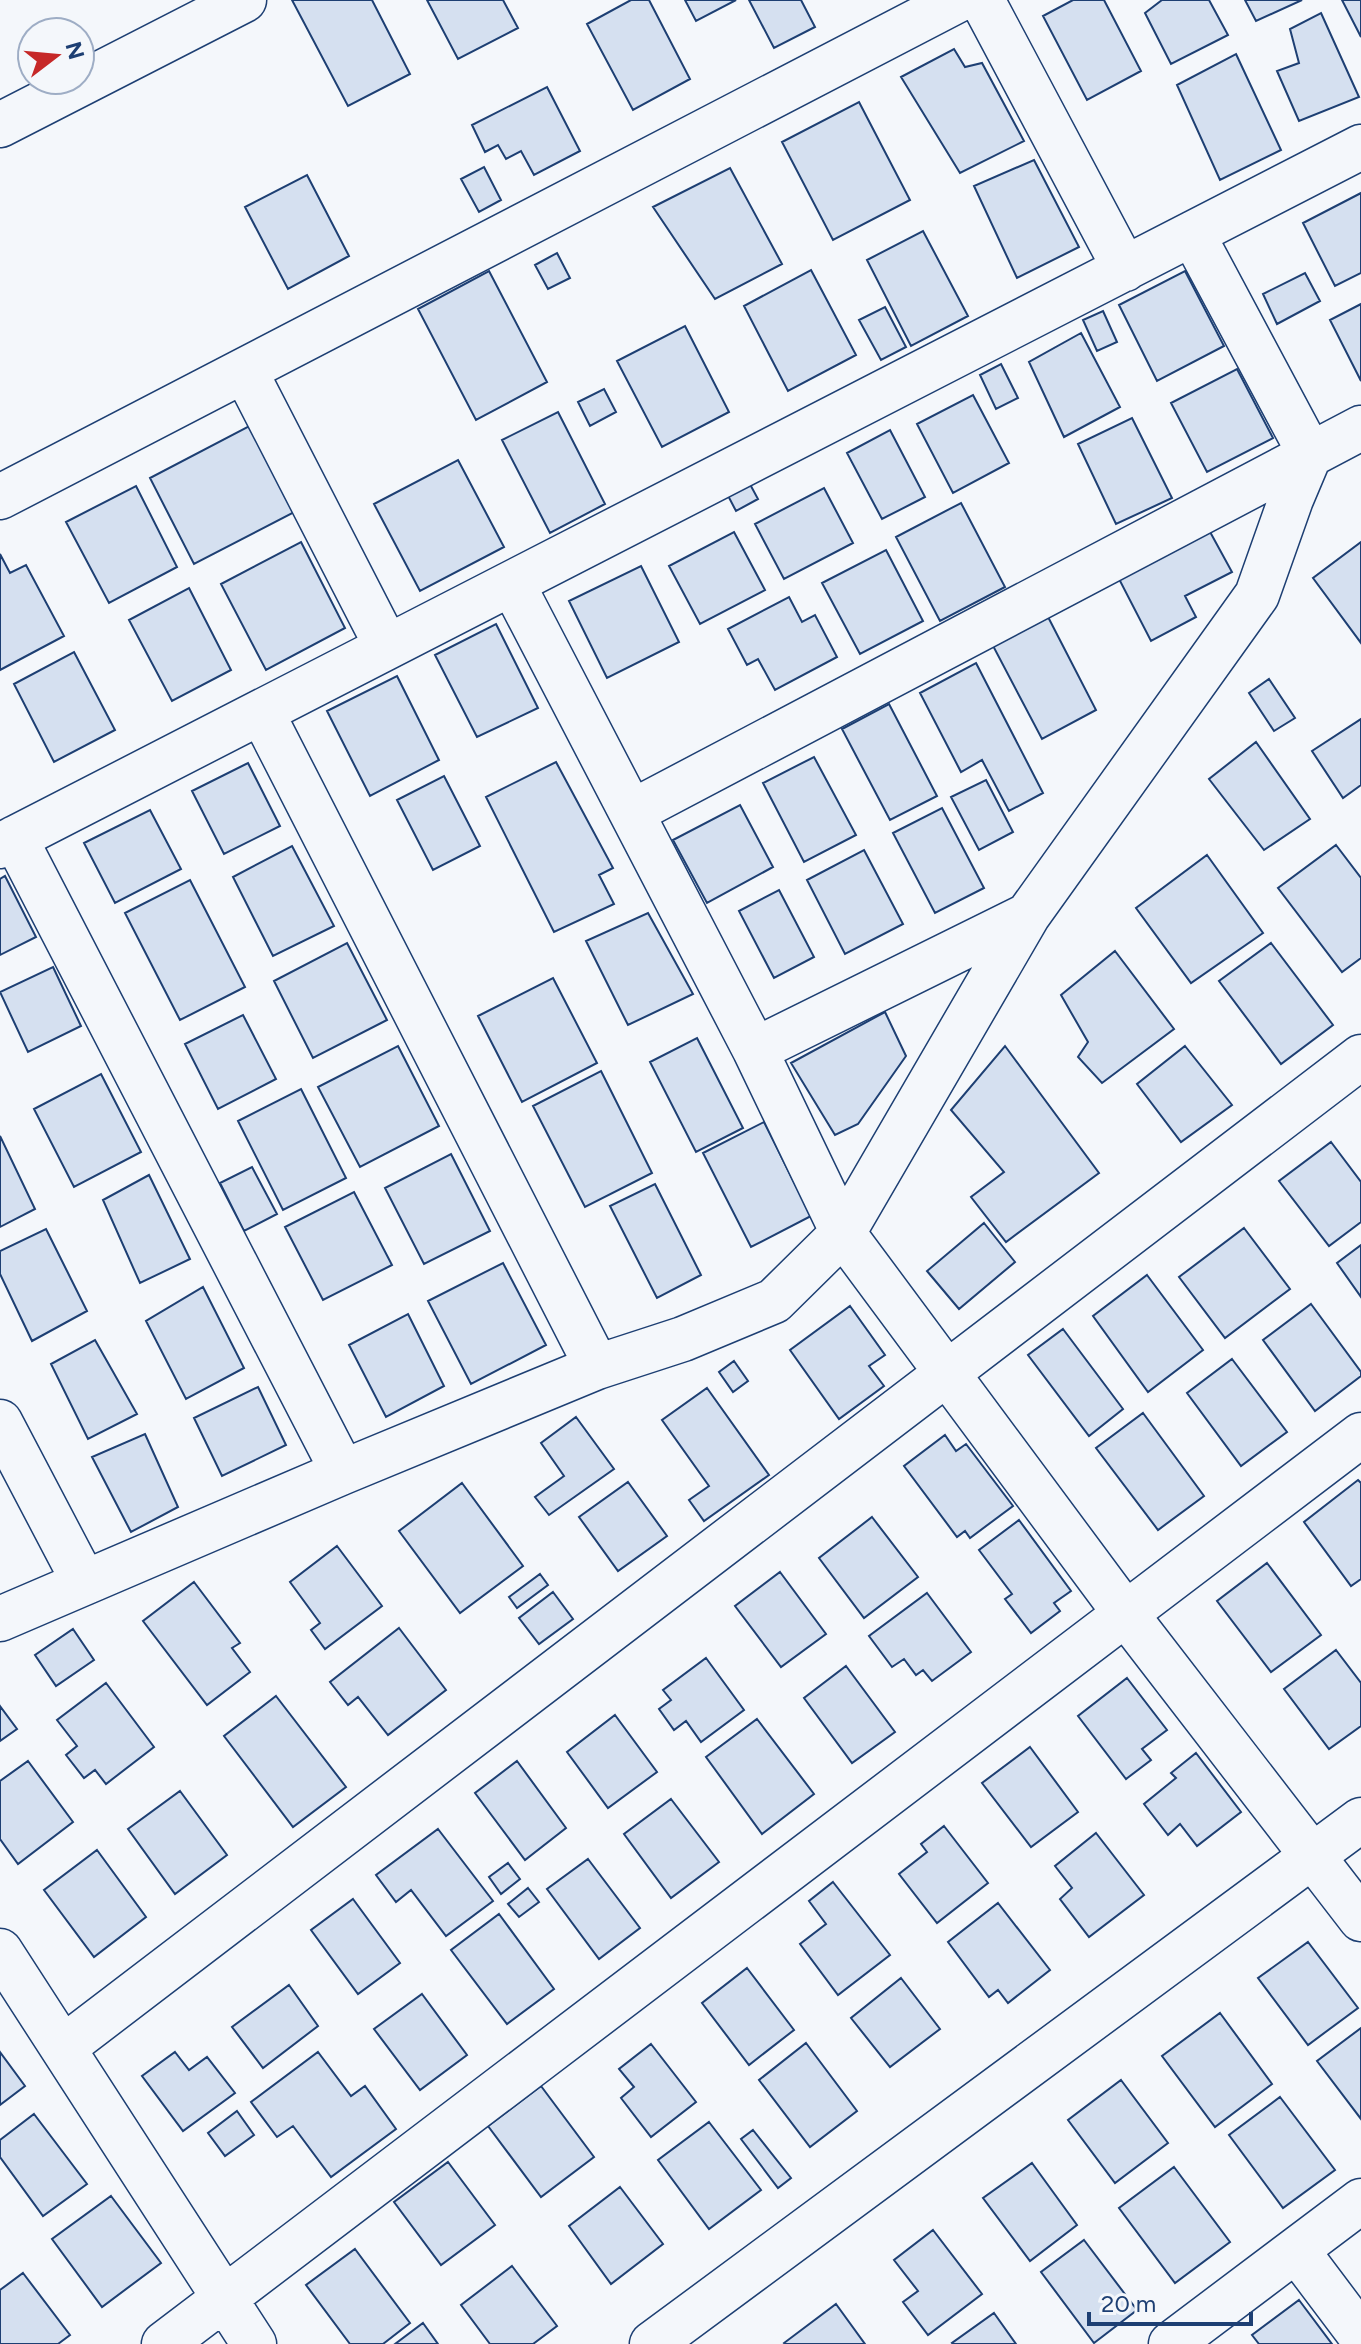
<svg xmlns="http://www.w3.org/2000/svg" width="1361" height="2344" font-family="Figtree,sans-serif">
  <rect width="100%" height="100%" fill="#f4f7fb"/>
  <path fill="#d5e0f0" stroke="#1d3f73" stroke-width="2" d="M292,0H372L410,74L348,106Z
    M427,0H503L518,28L458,59Z
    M631,0H649L690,79L633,110L587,24Z
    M685,0H736L696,21Z
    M749,0H801L815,27L774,48Z
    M1073,0H1104L1141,71L1087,100L1043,16Z
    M1162,0H1209L1228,35L1171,64L1145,13Z
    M1245,0H1302L1256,21Z
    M1342,0H1361V37Z
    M1321,13L1359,97L1299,121L1277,71L1299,63L1290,29Z
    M954,49L965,67L982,63L1024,141L960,173L901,77Z
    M1236,54L1281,150L1220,180L1177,85Z
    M547,87L580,151L534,175L521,151L506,159L498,145L485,152L472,125Z
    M859,102L910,200L833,240L782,142Z
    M1034,160L1079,247L1017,278L974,186Z
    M484,167L501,200L479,212L461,179Z
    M730,168L782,264L715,299L653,207Z
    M307,175L349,256L288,289L245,207Z
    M1361,193V273L1335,286L1303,223Z
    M923,231L968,316L911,346L867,260Z
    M557,253L570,278L548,289L535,265Z
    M811,270L856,355L788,391L744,306Z
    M489,271L547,382L476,420L418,309Z
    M1185,271L1224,346L1157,381L1119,305Z
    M1305,273L1320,301L1277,324L1263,294Z
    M1361,304V381L1330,320Z
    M885,307L906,347L881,360L859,320Z
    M1103,311L1117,342L1097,351L1083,320Z
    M685,326L729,412L662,447L617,361Z
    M1081,333L1120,407L1064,437L1029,362Z
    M1001,364L1018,398L996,409L980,375Z
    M1237,369L1273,438L1207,472L1171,403Z
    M604,389L616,412L590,426L578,402Z
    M973,395L1009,463L953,493L917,424Z
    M558,412L605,504L550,533L502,440Z
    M1132,418L1172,498L1116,524L1078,444Z
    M257,422L302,508L194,564L150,478Z
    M890,430L925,497L882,519L847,453Z
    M458,460L504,547L420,591L374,504Z
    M745,475L758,499L736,511L723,486Z
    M136,486L177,567L109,603L66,522Z
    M824,488L853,543L784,579L755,524Z
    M961,503L1005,587L940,621L896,537Z
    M1209,530L1232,572L1185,596L1196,617L1151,641L1118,577Z
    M734,532L765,590L700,624L669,566Z
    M301,542L345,628L266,670L221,584Z
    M1361,542V643L1313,578Z
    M886,550L923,621L860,654L822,583Z
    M0,554L10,573L26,565L64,636L0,670Z
    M641,566L679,642L607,678L569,601Z
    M189,588L231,670L172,701L129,620Z
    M789,597L802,622L815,615L837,657L775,690L758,659L747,665L728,629Z
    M1046,613L1096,710L1042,739L991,642Z
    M496,624L538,708L477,737L435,655Z
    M74,652L115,730L54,762L14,684Z
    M976,663L1043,793L1009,811L982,760L961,772L920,693Z
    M397,676L439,760L370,796L327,711Z
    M1269,679L1295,718L1274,731L1249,693Z
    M889,704L937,796L890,820L842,729Z
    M1361,719V785L1343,798L1312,751Z
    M1256,742L1310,819L1264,850L1209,779Z
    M814,757L856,835L804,862L763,783Z
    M556,762L613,868L599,875L614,904L554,932L486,797Z
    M248,763L280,826L224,854L192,791Z
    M444,776L480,846L433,870L397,800Z
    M986,780L1013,832L979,850L951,797Z
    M740,805L773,867L707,903L673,840Z
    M942,808L984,888L935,913L893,833Z
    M150,810L181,869L115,903L84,843Z
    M1336,845L1361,878V958L1342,972L1278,888Z
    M292,846L334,926L273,956L233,877Z
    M864,850L903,924L845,954L807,880Z
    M1207,855L1263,933L1191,983L1136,908Z
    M5,876L36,937L0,955V879Z
    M190,880L245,987L180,1020L125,913Z
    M779,890L814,957L774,978L739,911Z
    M648,913L693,994L628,1025L586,941Z
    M347,943L387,1020L313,1058L274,981Z
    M1271,943L1333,1025L1281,1064L1219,981Z
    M1115,951L1174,1029L1102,1083L1078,1057L1088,1042L1061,995Z
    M53,967L81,1026L28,1052L0,992Z
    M553,978L597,1063L522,1102L478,1016Z
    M885,1012L906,1056L858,1124L835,1135L791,1063Z
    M243,1015L276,1079L218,1109L185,1044Z
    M697,1038L743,1128L696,1152L650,1062Z
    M398,1046L439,1126L360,1167L318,1087Z
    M1005,1046L1099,1173L1006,1242L971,1197L1004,1172L951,1110Z
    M1185,1046L1232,1105L1181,1142L1137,1084Z
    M601,1071L652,1173L585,1207L533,1106Z
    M101,1074L141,1152L74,1187L34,1109Z
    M301,1089L346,1178L283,1210L238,1121Z
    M764,1122L811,1216L751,1247L703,1153Z
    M0,1136L35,1209L0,1227Z
    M1331,1142L1361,1182V1222L1329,1246L1279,1181Z
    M451,1154L490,1231L424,1264L385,1188Z
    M252,1167L277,1214L244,1231L220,1183Z
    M149,1175L190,1259L140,1283L103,1200Z
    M655,1184L701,1275L657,1298L610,1206Z
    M354,1192L392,1265L323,1300L285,1227Z
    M984,1223L1015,1262L959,1309L927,1271Z
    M1244,1228L1290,1289L1225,1338L1179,1277Z
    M46,1229L87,1311L32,1341L0,1274V1251Z
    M1361,1245V1297L1337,1263Z
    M503,1263L546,1345L471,1384L428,1301Z
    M1147,1275L1203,1350L1148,1392L1093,1316Z
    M203,1287L244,1368L186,1399L146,1321Z
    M1311,1304L1361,1372V1376L1315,1411L1263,1340Z
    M850,1306L885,1355L869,1366L884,1386L839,1419L790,1350Z
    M408,1314L444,1386L386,1417L349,1345Z
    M1063,1329L1123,1409L1089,1436L1028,1355Z
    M95,1340L137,1414L88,1439L51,1364Z
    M1232,1359L1287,1432L1241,1466L1187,1393Z
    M734,1361L748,1381L733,1392L719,1372Z
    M258,1387L286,1445L222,1476L194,1418Z
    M707,1388L769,1475L704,1521L689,1500L709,1486L662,1420Z
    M1143,1413L1204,1496L1158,1530L1096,1448Z
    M576,1417L614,1469L549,1515L535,1497L564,1476L541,1443Z
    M145,1434L178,1507L131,1532L92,1457Z
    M945,1435L956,1451L966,1444L1013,1506L970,1538L965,1531L957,1537L904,1466Z
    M1358,1480L1361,1483V1579L1351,1586L1304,1522Z
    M628,1482L667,1536L618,1571L579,1517Z
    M462,1483L523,1566L460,1613L399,1531Z
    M872,1517L918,1577L864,1618L819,1558Z
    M1019,1520L1071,1591L1054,1603L1060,1611L1031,1633L1005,1599L1012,1594L979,1550Z
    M337,1546L382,1606L325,1649L311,1630L320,1623L290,1582Z
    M1267,1563L1321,1635L1271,1672L1217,1601Z
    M780,1572L826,1634L781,1667L735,1606Z
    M540,1574L548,1585L517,1608L509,1597Z
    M194,1582L240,1643L232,1648L250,1672L207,1705L143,1621Z
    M553,1592L573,1619L539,1644L519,1618Z
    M927,1593L971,1652L932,1681L923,1670L916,1675L904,1659L892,1667L869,1636Z
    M399,1628L446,1690L388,1735L358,1697L348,1705L330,1682Z
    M73,1629L94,1660L56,1686L35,1655Z
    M1336,1650L1361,1683V1726L1329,1749L1284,1689Z
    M706,1658L744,1710L701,1742L686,1721L674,1730L659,1709L671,1700L663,1690Z
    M846,1666L895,1732L852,1763L804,1698Z
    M1127,1678L1167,1730L1142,1749L1151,1760L1126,1779L1078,1716Z
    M106,1683L154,1747L106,1784L95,1770L84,1778L66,1755L77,1746L57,1720Z
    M276,1696L346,1787L293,1827L224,1736Z
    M0,1706L17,1729L0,1741Z
    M615,1715L657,1772L608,1808L567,1752Z
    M757,1719L814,1794L762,1834L706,1757Z
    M1030,1747L1078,1812L1031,1847L982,1783Z
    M1196,1753L1241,1812L1197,1846L1180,1824L1168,1835L1144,1804L1176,1778L1171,1773Z
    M28,1761L73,1822L18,1864L0,1839V1781Z
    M517,1761L566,1828L525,1860L475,1793Z
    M180,1791L227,1855L175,1894L128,1829Z
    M671,1799L719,1862L671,1898L624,1834Z
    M944,1826L988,1883L937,1923L899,1874L927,1852L921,1844Z
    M438,1829L493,1901L446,1936L411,1890L396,1902L376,1875Z
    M1096,1833L1144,1895L1089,1937L1060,1899L1072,1888L1055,1866Z
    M97,1850L146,1917L94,1957L44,1890Z
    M588,1859L640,1928L599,1959L547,1889Z
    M508,1863L520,1879L501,1894L489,1877Z
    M833,1882L890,1955L838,1995L800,1944L826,1924L809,1901Z
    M528,1888L539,1902L519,1917L508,1904Z
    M353,1899L400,1963L358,1994L311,1930Z
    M998,1903L1050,1970L1008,2003L998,1990L989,1997L948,1942Z
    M499,1914L554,1989L507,2024L451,1950Z
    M1308,1942L1358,2008L1308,2045L1258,1978Z
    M747,1968L794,2030L749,2065L702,2003Z
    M901,1978L940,2029L890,2067L851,2018Z
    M289,1985L318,2026L263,2068L232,2027Z
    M422,1994L467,2055L420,2090L374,2029Z
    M1220,2013L1272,2084L1215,2127L1162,2056Z
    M1361,2028V2119L1317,2061Z
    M806,2043L857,2111L810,2147L759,2080Z
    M651,2044L696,2102L651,2137L621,2098L634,2087L619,2069Z
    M0,2052L25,2086L0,2105Z
    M175,2052L189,2070L207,2057L235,2093L183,2131L142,2076Z
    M318,2052L351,2096L365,2086L396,2129L331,2177L293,2126L277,2137L251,2102Z
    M1121,2080L1168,2143L1115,2183L1068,2120Z
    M541,2086L594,2157L541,2197L488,2126Z
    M1280,2097L1335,2170L1283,2208L1229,2135Z
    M237,2111L254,2135L225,2156L208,2133Z
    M34,2114L87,2184L43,2216L0,2157V2140Z
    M709,2122L761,2190L709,2229L658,2160Z
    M753,2130L791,2178L778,2188L741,2139Z
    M448,2162L495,2225L441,2265L394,2202Z
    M1032,2163L1077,2225L1030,2261L983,2198Z
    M1174,2167L1230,2242L1175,2283L1119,2208Z
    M620,2187L663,2244L611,2284L569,2226Z
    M111,2196L161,2263L102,2307L52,2239Z
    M933,2230L982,2294L928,2335L903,2302L918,2291L894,2260Z
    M1084,2240L1137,2310L1094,2343L1041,2272Z
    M355,2249L410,2323L383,2344H350L306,2285Z
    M512,2266L557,2326L533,2344H490L461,2305Z
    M23,2273L70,2335L58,2344H0V2290Z
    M1299,2300L1332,2344H1259L1252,2335Z
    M836,2304L865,2344H785L784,2343Z
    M994,2313L1016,2344H953L952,2343Z
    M423,2323L438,2344H395Z"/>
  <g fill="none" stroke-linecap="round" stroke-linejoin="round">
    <defs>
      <path id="street" d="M982,0L1125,269
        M0,125L244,0
        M245,371L387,647
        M0,497L958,0
        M513,585L755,1050L843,1233L1125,1613L1361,1919
        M262,713L597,1367
        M632,812L1361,428
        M15,838L343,1472
        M0,846L1361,147
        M755,1050L1028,915
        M0,1422L84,1582
        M0,1619L343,1472L597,1367L683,1339L774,1301L843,1233L1028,915L1257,595L1291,499L1310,454L1193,235
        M0,1951L254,2344
        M64,2047L1361,1057
        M1297,2251L1361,2336
        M164,2344L1361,1435
        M1171,2344L1361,2201"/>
      <path id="secondary" d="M652,2344L1361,1820"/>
    </defs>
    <use href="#street" stroke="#1d3f73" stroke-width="47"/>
    <use href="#secondary" stroke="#1d3f73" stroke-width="47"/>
    <use href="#street" stroke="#f4f7fb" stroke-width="44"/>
    <use href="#secondary" stroke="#f4f7fb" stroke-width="44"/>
  </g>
  <g transform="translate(56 56) rotate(74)"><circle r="38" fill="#f4f7fb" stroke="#9eadc5" stroke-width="2"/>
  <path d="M0-6L14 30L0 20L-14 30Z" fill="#c62828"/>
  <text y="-12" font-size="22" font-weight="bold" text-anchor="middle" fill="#1d3f73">N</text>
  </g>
  <path d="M1089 2312v12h162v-12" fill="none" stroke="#1d3f73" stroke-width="4"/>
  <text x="1101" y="2312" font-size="24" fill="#1d3f73" stroke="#f4f7fb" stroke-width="6" paint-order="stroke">20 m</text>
</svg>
